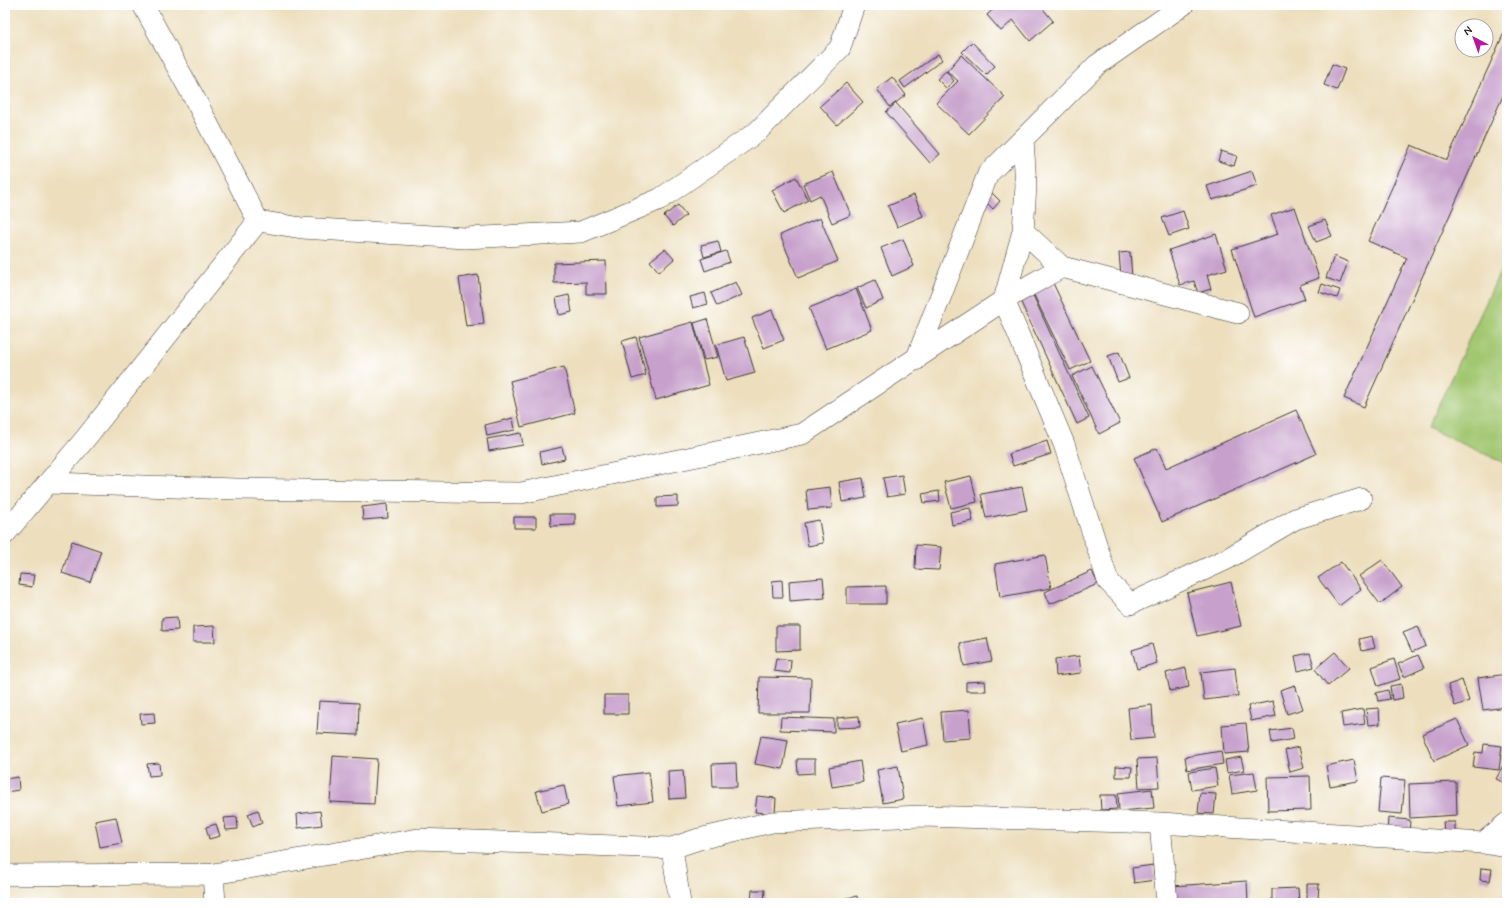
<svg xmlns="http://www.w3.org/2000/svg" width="1512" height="908" font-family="Mynerve,sans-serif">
  <rect width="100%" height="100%" fill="#fff"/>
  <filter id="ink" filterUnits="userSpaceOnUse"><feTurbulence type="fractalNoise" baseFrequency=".025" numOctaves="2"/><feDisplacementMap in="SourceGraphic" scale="8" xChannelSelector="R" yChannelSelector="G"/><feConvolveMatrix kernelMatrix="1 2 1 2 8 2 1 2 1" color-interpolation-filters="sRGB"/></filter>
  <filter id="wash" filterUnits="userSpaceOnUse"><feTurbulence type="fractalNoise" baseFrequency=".012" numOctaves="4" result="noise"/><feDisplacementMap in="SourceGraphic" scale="16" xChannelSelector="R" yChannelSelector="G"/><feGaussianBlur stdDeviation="0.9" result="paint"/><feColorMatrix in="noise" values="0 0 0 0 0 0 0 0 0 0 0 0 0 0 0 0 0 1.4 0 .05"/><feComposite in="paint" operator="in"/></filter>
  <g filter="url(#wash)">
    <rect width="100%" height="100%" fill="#eddfbe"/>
    <path fill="#a2c771" stroke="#5f7246" d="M1507,257V464L1428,428Z"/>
    <g id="blocks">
      <path fill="#c7a1cc" d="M998,5H1040L1053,21L1030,41L1013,20L1001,31L987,15Z
        M1507,26V87L1364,407L1344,398L1407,258L1368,241L1411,145L1447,160Z
        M972,42L995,66L986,75L962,52Z
        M938,54L942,60L905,88L900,81Z
        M961,55L1005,97L969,134L936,103L958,81L947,71Z
        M1332,64L1345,69L1337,90L1324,85Z
        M946,71L954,81L946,88L937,79Z
        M892,77L906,95L890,107L877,89Z
        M846,83L863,102L837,125L820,106Z
        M896,103L940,154L930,163L886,112Z
        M1221,151L1237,156L1234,166L1218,161Z
        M1252,171L1257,186L1212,200L1207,186Z
        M833,172L851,215L832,223L820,195L810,200L803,184Z
        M796,177L808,200L784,213L772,190Z
        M987,188L1000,201L993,209L980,196Z
        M914,195L923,216L897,227L888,206Z
        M678,205L686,215L673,226L664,216Z
        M1295,207L1319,278L1300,285L1305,299L1254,317L1232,249L1278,234L1271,215Z
        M1183,211L1189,229L1169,236L1162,218Z
        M820,218L838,261L798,278L780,235Z
        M1325,220L1332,236L1316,242L1309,226Z
        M1216,234L1227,269L1207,275L1211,289L1198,293L1194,281L1180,285L1169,250Z
        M903,239L914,266L892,276L881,248Z
        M718,241L721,252L704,257L701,245Z
        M665,249L674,259L659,272L650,261Z
        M726,251L730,262L705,271L701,259Z
        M1130,252L1132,276L1121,277L1119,253Z
        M1334,256L1348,262L1340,283L1326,278Z
        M606,261L607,294H586V282L554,283V263Z
        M478,275L484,324L466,326L459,278Z
        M875,280L883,300L866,308L857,288Z
        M1052,281L1090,361L1070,370L1032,291Z
        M736,282L742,295L717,306L711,293Z
        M1322,284L1340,290L1337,298L1319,292Z
        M856,289L872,330L826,349L809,308Z
        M1031,291L1089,418L1077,424L1018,296Z
        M705,293L708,304L693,308L690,297Z
        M569,295L572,312L559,315L556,298Z
        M772,310L784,340L764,348L752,318Z
        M707,319L718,357L704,360L694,323Z
        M693,322L709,385L656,400L639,337Z
        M636,337L646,375L632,379L622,341Z
        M744,337L755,373L726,381L716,345Z
        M1119,352L1129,378L1118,382L1108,356Z
        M1092,366L1120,423L1099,434L1072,376Z
        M564,367L575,413L521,427L510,381Z
        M1296,410L1316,454L1162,522L1134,458L1157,448L1166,468Z
        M513,418L515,430L487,436L485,425Z
        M521,433L523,445L489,451L487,439Z
        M1047,441L1051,454L1013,466L1009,454Z
        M562,447L565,459L542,464L540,452Z
        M902,475L905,494L887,497L883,478Z
        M971,476L977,502L951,508L944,482Z
        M863,478L866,498L842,502L839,482Z
        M830,487L832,508L808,510L806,490Z
        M1022,487L1027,510L986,518L981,494Z
        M939,491L940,501L924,503L922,494Z
        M678,496V506L657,507V497Z
        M387,504L388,518L363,520L362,507Z
        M970,508L973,521L952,525L950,512Z
        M550,514H575V525L551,526Z
        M514,517H536V528H514Z
        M819,520L823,543L808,546L804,523Z
        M72,541L101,551L90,582L62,573Z
        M916,545L941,547L939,570L915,569Z
        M1045,555L1051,588L1000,597L995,564Z
        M1382,560L1402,587L1380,604L1359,576Z
        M1341,562L1361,589L1339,606L1318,578Z
        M1092,571L1098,584L1050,604L1045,592Z
        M20,574L34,575L32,587L19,585Z
        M823,578L825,598L790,601L789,581Z
        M782,580L783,597H773L772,581Z
        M1231,582L1241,626L1197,636L1187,593Z
        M886,586V604H847V587Z
        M177,617L178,630L162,631V618Z
        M214,626L215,642H193V627Z
        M776,626H800V650L776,651Z
        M1418,626L1426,646L1412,652L1403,632Z
        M1372,636L1375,648L1362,651L1359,639Z
        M987,638L992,661L964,666L960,643Z
        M1152,644L1157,663L1137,669L1132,650Z
        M1335,652L1349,668L1328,686L1315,669Z
        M1310,653L1314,667L1298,671L1295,656Z
        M1418,655L1424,668L1404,677L1398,664Z
        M1079,656L1081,673L1056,676L1055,659Z
        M776,658L791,660L790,673L774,671Z
        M1394,659L1400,679L1378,686L1372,667Z
        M1186,668L1189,687L1170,691L1166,673Z
        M1235,668L1238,696L1204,700L1201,672Z
        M1507,674V707L1483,710L1478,678Z
        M759,677L811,678L810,713H758Z
        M1462,680L1469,701L1455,706L1448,685Z
        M985,681L986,691H966V682Z
        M1401,684L1403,698L1392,700L1390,686Z
        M1295,685L1303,709L1287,714L1280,690Z
        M1388,690L1390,699L1378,701L1376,693Z
        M604,695H628V714H604Z
        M319,701L359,703L358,735L317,733Z
        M1273,701L1276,716L1251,721L1248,706Z
        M1152,705L1154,738L1131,740L1128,708Z
        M1379,708L1380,724L1368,725L1366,709Z
        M1363,709L1365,724L1343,727L1341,713Z
        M969,710L971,738L943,740L941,712Z
        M154,713L155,723L141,724L140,714Z
        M859,716L860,727L837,728V718Z
        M781,717L834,719V732L780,730Z
        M923,718L928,745L901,751L895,724Z
        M1457,719L1469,745L1434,761L1422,734Z
        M1246,723L1249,752L1224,754L1222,725Z
        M1292,728L1294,739L1272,743L1270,731Z
        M761,736L788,740L783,769L755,764Z
        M1484,744L1502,746L1499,770L1473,767L1475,752L1483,753Z
        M1299,747L1304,768L1290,772L1285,750Z
        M1221,751L1223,764L1187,770L1185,757Z
        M333,756L377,759L374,804L330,802Z
        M1241,757L1244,770L1227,773L1225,760Z
        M1157,758L1159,787L1139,788L1137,759Z
        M1507,758V784L1496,779Z
        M797,759H815V773L798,774Z
        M1354,760L1358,781L1330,786L1326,766Z
        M860,761L863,782L832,787L829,767Z
        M159,763L160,775L149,776L147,764Z
        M736,763L737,787H713L712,764Z
        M898,766L903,799L883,803L877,770Z
        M1116,766L1132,767L1131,777H1116Z
        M1215,768L1218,786L1192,790L1189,772Z
        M683,770L685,798L669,799L668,771Z
        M649,772L653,802L618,806L614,776Z
        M1254,772L1257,790L1232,794L1229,775Z
        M1310,776L1311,810L1268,811L1267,777Z
        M18,777L19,790L6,792L5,779Z
        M1381,778L1405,780L1402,814L1378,812Z
        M1456,782L1457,815L1410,818L1409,784Z
        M564,785L568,804L542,811L536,791Z
        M1152,789L1154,808L1119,811L1118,793Z
        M1200,793L1216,794L1214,814L1198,813Z
        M1100,795H1116L1117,809L1101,810Z
        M757,796L776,798L775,814L755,812Z
        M258,810L262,823L253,827L248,814Z
        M320,811L322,825L298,828L297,814Z
        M116,817L122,843L100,847L95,821Z
        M237,817L238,829L226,830L224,818Z
        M1388,818L1410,820L1409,834L1387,833Z
        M1443,822H1455V833H1444Z
        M216,824L220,836L209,839L206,827Z
        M1153,865L1155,880L1134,883L1132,868Z
        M1481,868L1492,869L1490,881L1480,880Z
        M1247,881L1248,903H1174L1172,886Z
        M1307,884H1319L1318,899H1307Z
        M1298,888L1299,903H1272V889Z
        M752,890H765L764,903H751Z
        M857,896L858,903H831V901Z"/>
    </g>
  </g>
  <g filter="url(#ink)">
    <use href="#blocks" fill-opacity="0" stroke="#3b3934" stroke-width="1"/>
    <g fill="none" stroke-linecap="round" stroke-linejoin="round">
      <defs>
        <path id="minor" d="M143,5L197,103L258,221L302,228L465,238L581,232L660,199L757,132L840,48L854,5
          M1023,139L1026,186L1023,231L1062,267L1238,313
          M1023,231L1004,300L1064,444L1108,581L1130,604L1227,559L1295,519L1361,499
          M916,360L988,174L1097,65L1183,5
          M48,483L236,489L521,493L802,434L1004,300L1062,267
          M5,534L85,439L258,221
          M1160,823L1167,903
          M1483,843L1507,823
          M672,848L680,903
          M213,874L215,903
          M5,875L213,874L418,839L672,848L699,839L772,822L923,816L1160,823L1483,843L1507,847"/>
      </defs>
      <use href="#minor" stroke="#3b3934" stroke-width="22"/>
      <use href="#minor" stroke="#fff" stroke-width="21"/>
    </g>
  </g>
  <rect width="1512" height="908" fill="none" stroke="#fff" stroke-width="20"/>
  <g transform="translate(1474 38) rotate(319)"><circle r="19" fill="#ffffff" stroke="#a4a4a4"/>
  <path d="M0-3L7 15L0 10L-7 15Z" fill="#b5179e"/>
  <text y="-6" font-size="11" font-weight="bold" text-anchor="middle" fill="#1c1c1c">N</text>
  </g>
</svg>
